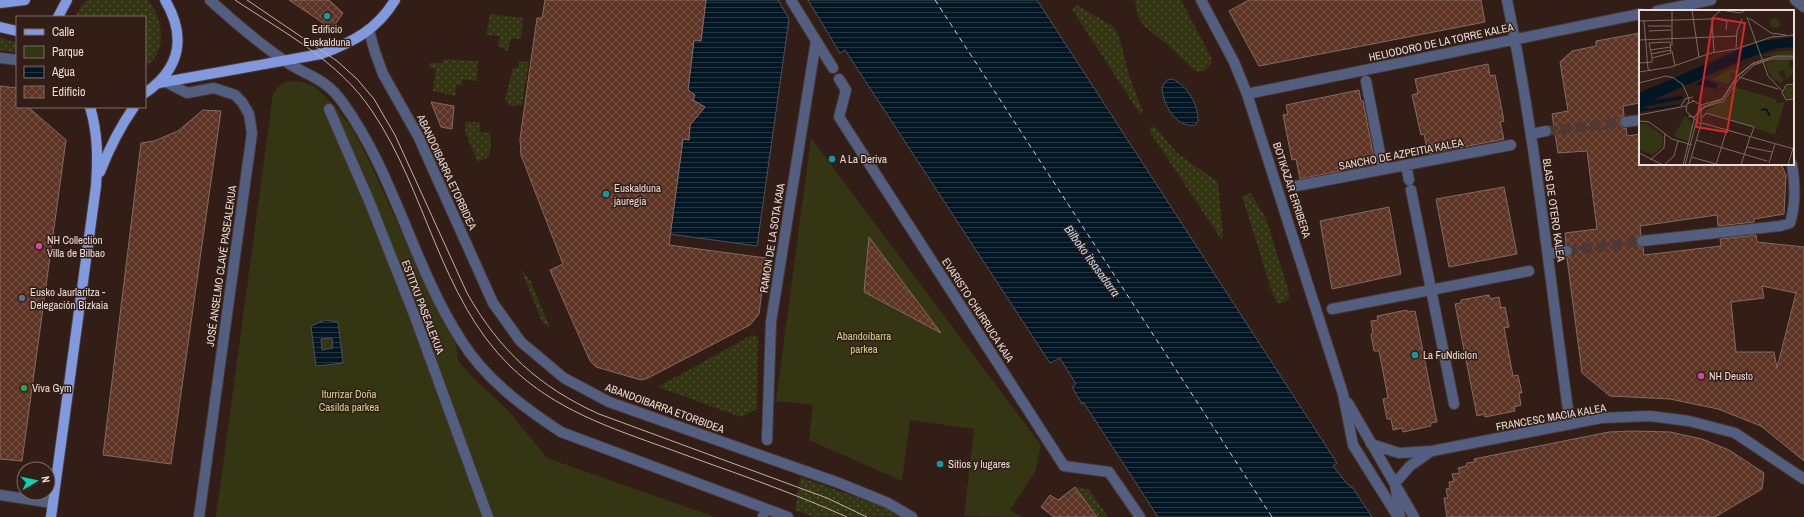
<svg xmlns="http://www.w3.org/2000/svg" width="1804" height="517" font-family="'Archivo Narrow',sans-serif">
  <defs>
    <pattern id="grass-dots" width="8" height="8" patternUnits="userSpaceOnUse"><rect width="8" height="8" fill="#343513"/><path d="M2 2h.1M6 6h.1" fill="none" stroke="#525235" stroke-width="1.8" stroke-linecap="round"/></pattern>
    <pattern id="water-rules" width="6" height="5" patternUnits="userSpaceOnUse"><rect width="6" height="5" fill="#021623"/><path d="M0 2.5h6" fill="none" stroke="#273742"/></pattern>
    <pattern id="building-cross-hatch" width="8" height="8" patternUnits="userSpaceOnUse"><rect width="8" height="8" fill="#5e3525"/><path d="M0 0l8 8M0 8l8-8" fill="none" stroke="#755244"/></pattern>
  </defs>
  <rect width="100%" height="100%" fill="#321e17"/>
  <path fill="url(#grass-dots)" d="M87,0H148C163,19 169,51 145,67V17H75L82,5Z
    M1135,0H1181L1211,57L1212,63L1204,71L1200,72L1195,71L1168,45L1143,25L1138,16Z
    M1077,5L1114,27L1119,36L1129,75L1143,112L1140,114L1072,9Z
    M490,14L523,18L521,39L511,38L508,51L498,46L500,36L486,35Z
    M0,37L17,43V53L0,50Z
    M443,59L478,61L477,81L462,79V85H456L455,96L433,91L436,69L429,67V63H443Z
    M519,61L529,62L522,105L510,106L505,100L513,68H518Z
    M466,122H480V132L490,133L491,144L489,157L478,162L465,132Z
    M1151,126L1156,128L1177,153L1218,182L1223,236L1221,239L1150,132Z
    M1250,193L1266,218L1289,293V299L1280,304L1276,301L1272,292L1242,196Z
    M521,269L531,282L550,328L542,322Z
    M752,335L758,336L757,409L741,417L658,387Z
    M800,477L884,507L901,517H813L795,510Z
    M1075,487L1089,489L1108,517H1097Z"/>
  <path fill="#343513" d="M291,81L303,82L314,86L332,103L351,127L367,156L440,317L456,343L458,360L470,375L507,409L547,458L715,517H216L273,94C277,86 282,83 291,81Z
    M811,138L1041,445L1035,472L1010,510L1022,517L964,516L974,429L910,420L902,481L809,440L813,405L776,401Z"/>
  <path fill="url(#water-rules)" stroke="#485159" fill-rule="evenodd" d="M706,0H778L789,19L757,246L670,234L683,139L689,140L690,125L705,107L693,100L695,95L688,90L694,40L701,41Z
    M808,0H1037L1337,463L1333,466L1347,484L1352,487L1372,517H1158L1084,403L1082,404L1072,387L1076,384L1060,358L1050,363L845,50L840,53Z
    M1173,79C1188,87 1198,104 1198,121L1195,125C1175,128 1163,104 1162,87L1167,80Z
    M325,320L338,322L343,363L316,366L311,326ZM332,338L333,348L322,350L321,339Z"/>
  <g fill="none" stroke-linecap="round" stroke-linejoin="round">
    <path stroke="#b5dcf9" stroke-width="1" stroke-dasharray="5 4" stroke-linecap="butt" d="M935,0L1272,517"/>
  </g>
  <path fill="url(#building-cross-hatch)" stroke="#836b62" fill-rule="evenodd" d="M289,0H329L343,13L332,29Z
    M545,0H706L701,41L694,40L688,90L695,95L693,100L705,107L690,125L689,140L683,139L669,245L766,258L759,314L750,325L648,378L641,380L596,367L590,361L550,270L563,264L521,155L520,139L537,18H542Z
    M1249,0H1481L1485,22L1259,66L1229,11Z
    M1640,33V103L1623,106L1624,116L1621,117L1619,122L1622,128H1626L1627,136L1640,134V164H1781L1786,175L1784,214L1754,219V222L1718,226L1717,215L1640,226L1641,235L1636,238V241L1637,245L1643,247L1644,255L1721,246L1720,239L1756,235L1757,242L1804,247V461L1761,426L1718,409L1670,399L1610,396L1582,373L1567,258L1571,256L1573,250L1572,247L1566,245L1565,233L1597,229L1587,151L1558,153L1552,114L1568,111L1560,62L1572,51L1596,46V41ZM1762,286L1796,293L1777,368L1774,352H1736L1731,302L1764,298Z
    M1488,64L1490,76L1495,75L1504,121L1500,122L1504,139L1428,154L1424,134L1421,135L1412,95L1418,93L1415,79Z
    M0,86L17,88V107H28L66,140L22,461L0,459Z
    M1359,90L1361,101H1363L1375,164L1300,179L1296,159L1292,160L1283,115L1288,114L1286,105Z
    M431,102L454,106L452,129L441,127Z
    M203,110L221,111L171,464L103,455L141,143L154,141L178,131Z
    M1504,187L1517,254L1449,267L1436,199Z
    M1389,207L1401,274L1332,289L1320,221Z
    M869,237L941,333L864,292Z
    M1489,295L1490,299L1499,297L1501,308L1505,307L1509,327L1504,328L1513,376L1518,375L1519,380L1522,393H1519L1521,405L1514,407L1515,411L1485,417V414L1477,416L1455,304L1461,303V300Z
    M1407,310V312L1415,311L1437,422L1430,423L1431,426L1403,432L1402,428L1393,430L1391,419H1387L1383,399L1388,398L1379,351H1374L1371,334L1373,333L1371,321L1378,320L1377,316Z
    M1634,431L1670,432L1702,439L1729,450L1764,473L1762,489L1715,517H1447L1444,498H1448L1446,489L1450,488L1449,482L1454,481L1452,474L1460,473L1458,468L1466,466L1467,463L1475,462L1474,459L1609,432Z
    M1075,487L1097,517H1054L1041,507L1050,495L1058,500Z"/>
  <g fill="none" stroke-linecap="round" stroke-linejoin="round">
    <path stroke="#4e3a34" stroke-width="10" stroke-dasharray="10 5" stroke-linecap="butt" d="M1546,131L1625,122
      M1567,251L1642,241"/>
    <defs>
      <path id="minor" d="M210,0C232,20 260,44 285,61C308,77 325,77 343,103C395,175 413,266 461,340C485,379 523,407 561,432L788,517
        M791,0L833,68
        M1201,0L1234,62L1247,94L1343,394L1353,445L1398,517
        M1507,0C1536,140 1550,282 1570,424
        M1795,0L1804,7
        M1657,11L1711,0
        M369,31L375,52L383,74L418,136L493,303L521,342L564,378L609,402L839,483L888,503L912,517
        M0,58L17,60
        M839,79L846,90L839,117L1064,466L1109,472L1140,517
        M1366,81L1383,169
        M166,82L187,93L214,88L235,95L242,102L249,114L252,133L199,517
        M1247,94L1640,14
        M329,109L370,203L415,317L488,517
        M1625,122L1640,120
        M1532,134L1546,131
        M1406,165L1409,180
        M1296,186L1511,145
        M1411,190L1454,404
        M1642,241L1780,226L1790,223C1796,204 1795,183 1792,164
        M1548,254L1567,251
        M1332,309L1529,271
        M1348,403L1414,517
        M767,440L771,322L816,41
        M1371,444L1399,453L1432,451L1601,418L1650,416L1689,421L1735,433L1804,479
        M0,495L52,503
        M763,517V516
        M1400,517L1395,483L1410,466L1430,452"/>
      <path id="major" d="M0,3L25,0
        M58,17L67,0
        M0,27L17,31
        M159,83L321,54C353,42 377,30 395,0
        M145,93C180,69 187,37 165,0
        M100,172C109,149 120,127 134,107
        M51,517L96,186C98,158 98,134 90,107"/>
    </defs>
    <use href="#minor" stroke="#4c3932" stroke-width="12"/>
    <use href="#major" stroke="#4c3932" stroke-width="12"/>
    <use href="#minor" stroke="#535f80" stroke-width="10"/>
    <use href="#major" stroke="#8199de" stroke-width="10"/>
    <path stroke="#c0b1aa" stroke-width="1" d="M235,0C283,32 339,61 372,111C426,190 440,298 510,366C555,410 611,428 669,449C729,471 789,491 847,517
      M247,0L337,61L357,79L374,99L395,135L467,293C499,350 539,387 599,414L827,498L867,517"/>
  </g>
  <g fill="#0f9aa8" stroke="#321e17" stroke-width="1.5">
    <circle cx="327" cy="16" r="4"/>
    <circle cx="832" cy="159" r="4"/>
    <circle cx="606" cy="194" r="4"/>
    <circle cx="1415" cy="355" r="4"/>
    <circle cx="940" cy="464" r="4"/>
  </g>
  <g fill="#d1479c" stroke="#321e17" stroke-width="1.5">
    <circle cx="39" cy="246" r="4"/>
    <circle cx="1701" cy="376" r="4"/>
  </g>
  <circle fill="#5c6f8a" stroke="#321e17" stroke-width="1.5" cx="22" cy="298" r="4"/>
  <circle fill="#2e9e5b" stroke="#321e17" stroke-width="1.5" cx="24" cy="388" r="4"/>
  <g text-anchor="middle" stroke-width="3" stroke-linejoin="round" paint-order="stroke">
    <g font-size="11" fill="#eadcd6" stroke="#321e17" text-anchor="start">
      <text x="327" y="33" text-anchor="middle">Edificio<tspan x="327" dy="13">Euskalduna</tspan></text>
      <text x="840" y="163">A La Deriva</text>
      <text x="614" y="192">Euskalduna<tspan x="614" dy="13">jauregia</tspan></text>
      <text x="47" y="244">NH Collection<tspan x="47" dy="13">Villa de Bilbao</tspan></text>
      <text x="30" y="296">Eusko Jaurlaritza -<tspan x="30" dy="13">Delegación Bizkaia</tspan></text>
      <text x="1423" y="359">La FuNdicIon</text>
      <text x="1709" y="380">NH Deusto</text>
      <text x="32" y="392">Viva Gym</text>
      <text x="948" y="468">Sitios y lugares</text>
    </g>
    <g font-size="11" fill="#eadcd6" stroke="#321e17">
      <text transform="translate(1441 42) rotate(-12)" y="4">HELIODORO DE LA TORRE KALEA</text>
      <text transform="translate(1401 154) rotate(-11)" y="4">SANCHO DE AZPEITIA KALEA</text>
      <text transform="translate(447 172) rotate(65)" y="4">ABANDOIBARRA ETORBIDEA</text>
      <text transform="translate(1292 190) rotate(72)" y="4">BOTIKAZAR ERRIBERA</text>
      <text transform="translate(1554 210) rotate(82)" y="4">BLAS DE OTERO KALEA</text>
      <text transform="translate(772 238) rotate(-81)" y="4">RAMON DE LA SOTA KAIA</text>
      <text transform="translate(221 266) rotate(-82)" y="4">JOSÉ ANSELMO CLAVÉ PASEALEKUA</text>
      <text transform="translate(423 307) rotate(69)" y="4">ESTITXU PASEALEKUA</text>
      <text transform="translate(978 310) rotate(57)" y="4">EVARISTO CHURRUCA KAIA</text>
      <text transform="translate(665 408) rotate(20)" y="4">ABANDOIBARRA ETORBIDEA</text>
      <text transform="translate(1551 417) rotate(-10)" y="4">FRANCESC MACIA KALEA</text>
    </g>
    <g font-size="11" fill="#cfd288" stroke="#321e17">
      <text x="864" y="340">Abandoibarra<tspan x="864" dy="13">parkea</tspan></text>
      <text x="349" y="398">Iturrizar Doña<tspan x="349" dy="13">Casilda parkea</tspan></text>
    </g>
    <g font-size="12" font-style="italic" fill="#b5dcf9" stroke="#321e17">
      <text transform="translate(1092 261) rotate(54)" y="4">Bilboko itsasadarra</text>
    </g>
  </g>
  <g transform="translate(1639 10)">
    <rect width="155" height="155" fill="#321e17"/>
    <path d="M131 13a5 5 0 1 1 10 0a5 5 0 1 1-10 0ZM155,40V45L123,46L141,41Z" fill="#343513"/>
    <path d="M117,47L97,64L92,62L91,66L95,67L89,74L73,69L94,58L98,61ZM136,50H150V57L155,59L153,66L151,65L147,70L145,60L139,62L145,70L141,74L137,69L135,72L126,53ZM155,75V87L150,90L145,86L146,77ZM96,77L136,89L138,93L146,92L136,125L65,101L90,88ZM46,106L55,115L49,131L37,127L36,124ZM0,113L8,114L24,126L23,137L14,145L0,140Z" fill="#343513"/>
    <path d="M155,27V37L139,38L106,49L14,90L43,86L44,89L5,97L10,99L41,94L39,96L0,102V83L104,38L123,31ZM66,69L79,74L77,79L56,74Z" fill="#021623"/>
    <path fill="none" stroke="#021623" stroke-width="2" d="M120,37L155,31M41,71L117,38M0,90L38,72M122,100L127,99L131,106"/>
    <path fill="none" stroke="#7c6a63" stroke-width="1" d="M33,0V36M53,0L60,47M82,0L101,3L107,0M108,7L129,66L144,82M110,8L132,23L147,25M73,9L75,42M82,10L88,11L87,20M0,11L72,9L81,1M5,11L9,59L12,61M9,16H32M10,21L32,20M135,27L155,25M0,30L98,26M31,32L32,43L13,48L10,33ZM97,38L98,21L103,9M11,40L32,37M33,41L36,56M12,44L32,40M0,53L13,52V48M0,62L32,57L72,43L97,39L136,26M100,67L139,79M0,73L27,66L35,68L44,75L50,89L49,93M155,74L147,75L143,83L147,90L155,89M53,90L62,95V114M55,91L48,94L47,101L61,114M62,95L83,89L98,66L114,53L137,46H155M42,96L46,89L54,87M0,105L47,96M49,106L55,107L66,97L85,91L99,70L115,55L133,49H155M63,108L67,103L115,117L112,126M0,111L10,112L33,129L53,135M63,113L155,139M57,130L128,151M108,137L133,142M0,143L24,155M52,147L81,155M11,150L25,138L26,124M130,153L136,134M25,155L35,146L39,131M44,155L56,106L64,97L84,89L99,66L114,54L134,47H155M46,155L57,113M50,155L62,114M77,155L88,119M102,155L111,127M149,155L155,135"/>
    <path fill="#d62828" fill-opacity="0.15" stroke="#d62828" stroke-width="2" d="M74,8L106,13L88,122L57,117Z"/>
    <rect width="155" height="155" fill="none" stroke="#eadcd6" stroke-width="2"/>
  </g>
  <rect x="16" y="16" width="130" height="92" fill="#321e17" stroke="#7c6a63"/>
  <rect x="24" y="29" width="20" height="6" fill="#8199de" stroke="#7c6a63"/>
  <text x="52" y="36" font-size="12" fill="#eadcd6">Calle</text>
  <rect x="24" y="46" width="20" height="12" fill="#343513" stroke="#7c6a63"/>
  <text x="52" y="56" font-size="12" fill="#eadcd6">Parque</text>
  <rect x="24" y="66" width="20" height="12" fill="url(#water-rules)" stroke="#7c6a63"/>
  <text x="52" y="76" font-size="12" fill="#eadcd6">Agua</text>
  <rect x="24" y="86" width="20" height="12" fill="url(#building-cross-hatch)" stroke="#7c6a63"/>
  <text x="52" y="96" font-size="12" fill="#eadcd6">Edificio</text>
  <g transform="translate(36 481) rotate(81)"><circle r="19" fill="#321e17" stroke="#7c6a63"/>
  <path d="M0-3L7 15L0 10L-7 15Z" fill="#00d5b7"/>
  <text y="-6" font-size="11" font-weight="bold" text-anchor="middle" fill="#eadcd6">N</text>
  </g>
</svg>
